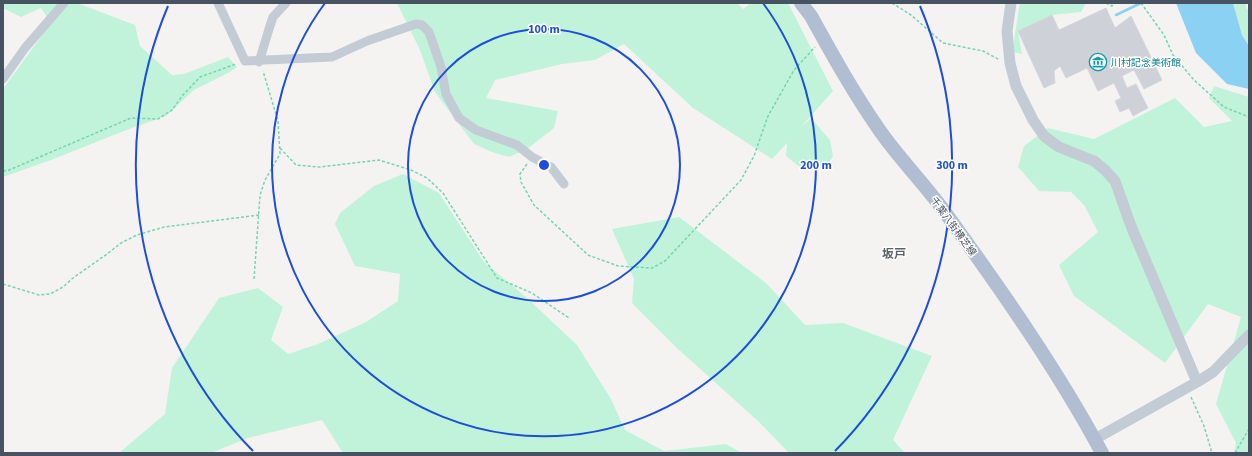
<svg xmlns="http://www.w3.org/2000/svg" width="1252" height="456" font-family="'Source Sans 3','Noto Sans JP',sans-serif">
  <rect width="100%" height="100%" fill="#f5f3f2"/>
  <path fill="#c0f3da" d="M3,3H77L135,25L140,46L172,75L184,74L228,57L237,67L228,73L194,90L166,116L129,129L51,160L3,177V89L51,23L41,8L21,17L3,8Z
    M397,3H737L743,9L751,3H788L833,91L800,128L811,118L830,140L833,156L827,166L800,167L786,156L787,143L772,159L693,108L624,44L595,60L562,64L495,80L486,98L558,111L554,128L527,149L509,157L492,152L474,144L435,92L420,50Z
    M1020,3H1086L1081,12L1052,15L1018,31L1022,54L1012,52Z
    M1233,3H1246V7L1249,12V46L1242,35Z
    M1214,86L1249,97V453H1234L1236,443L1216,404L1241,317L1208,304L1165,363L1074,296L1059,265L1098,232L1084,205L1071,192L1039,191L1018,167L1024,146L1048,128L1094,139L1175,98L1204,127L1232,121L1209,98Z
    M403,174L439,193L484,262L526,297L577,345L611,399L625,430L664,451L726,444L742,453H343L322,420L248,438L211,453H119L165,414L172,368L219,298L258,288L283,307L271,340L288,354L318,344L366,322L398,301L400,274L355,266L335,224L340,213L374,186Z
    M679,217L766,283L805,325L843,323L932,356L893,440L905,453H789L758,421L678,349L632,303L634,279L612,229Z"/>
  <path fill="#8ad1f3" d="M1176,3H1233L1242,35L1249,46V89L1227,84L1196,53Z"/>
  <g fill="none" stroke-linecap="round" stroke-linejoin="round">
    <path stroke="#8ad1f3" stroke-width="2.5" d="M1116,15L1141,3"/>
  </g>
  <path fill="#ced1d8" stroke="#d6d7de" d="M1106,8L1115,28L1131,16L1162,80L1144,89L1134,70L1122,76L1127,88L1136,84L1148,108L1133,116L1129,108L1120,112L1115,101L1121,98L1114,83L1098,91L1087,68L1066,78L1060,66L1054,71L1055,83L1044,88L1018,31L1052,15L1059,30Z"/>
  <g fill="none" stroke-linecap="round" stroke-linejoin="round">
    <path stroke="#75d4b1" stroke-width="1.5" stroke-dasharray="3 2" stroke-linecap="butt" d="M892,3L911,15L943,43L983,51L1000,60
      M1106,3L1112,6L1115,3
      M1141,3L1164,35L1173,55L1194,80L1224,107L1249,117
      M280,148L296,165L320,167L379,160L411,170L427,178L443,193L497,278L532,293L569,318
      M527,164L520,174L521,182L534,205L588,255L618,266L652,268L665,261L741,180L754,156L768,116L794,70L815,47
      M3,171L9,170L131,118L158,119L172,110L183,95L200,77L236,64
      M254,279L260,195L265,180L280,154L278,121L263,71
      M3,284L39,295L50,294L63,287L73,278L107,254L121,243L137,235L164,227L259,215
      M1191,397L1204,426L1212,453
      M1235,453L1249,429"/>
    <path stroke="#c3cbd4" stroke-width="9" d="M218,3L245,61L332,57L367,41L416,24L422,25L429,32L441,67L446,94L459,118L476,130L517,145L532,157L551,167L564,184
      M259,62L269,29L273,17L286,3
      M3,79L25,48L64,3"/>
    <path stroke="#c3cbd4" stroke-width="11" d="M1011,3L1007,31L1010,63L1016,86L1033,120L1044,136L1059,147L1094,161L1105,170L1115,181L1131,226L1197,382
      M1095,439L1197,382L1213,372L1249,335"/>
    <path stroke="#b1bed2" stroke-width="14" d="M801,3L811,16C832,54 853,92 878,128C899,159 926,185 947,215C1002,291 1058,371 1102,453"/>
  </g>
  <g fill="none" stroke="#1d4ed8" stroke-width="2">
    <circle cx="544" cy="165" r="136"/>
    <path d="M763 3A272 272 0 1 1 325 3"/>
    <path d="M253 451A408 408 0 0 1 168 6M920 6A408 408 0 0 1 835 451"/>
  </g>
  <defs>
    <symbol id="museum-ring" viewBox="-11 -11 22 22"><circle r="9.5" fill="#fff" stroke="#0f9aa8" stroke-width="1.5"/><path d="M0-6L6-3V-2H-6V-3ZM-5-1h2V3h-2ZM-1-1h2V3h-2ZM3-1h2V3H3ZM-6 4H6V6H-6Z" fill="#0f9aa8"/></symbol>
  </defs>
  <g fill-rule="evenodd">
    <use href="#museum-ring" x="1088" y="52" width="20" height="20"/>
  </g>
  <g text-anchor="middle" stroke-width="3" stroke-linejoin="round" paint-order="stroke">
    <g font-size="10" fill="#0d838f" stroke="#fff" text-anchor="start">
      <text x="1111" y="66">川村記念美術館</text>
    </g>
    <g font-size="10" fill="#485362" stroke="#fff">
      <text transform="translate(954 226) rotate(54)" y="4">千葉八街横芝線</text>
    </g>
    <g font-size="12" font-weight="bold" fill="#5e6168" stroke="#fff">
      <text x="894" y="258">坂戸</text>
    </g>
  </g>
  <circle cx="544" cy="165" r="6" fill="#1d4ed8" stroke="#fff" stroke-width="2"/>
  <g font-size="12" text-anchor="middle" font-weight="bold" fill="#1d4ed8" stroke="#fff" stroke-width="3" stroke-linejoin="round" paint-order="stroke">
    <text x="544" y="33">100 m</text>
    <text x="816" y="169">200 m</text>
    <text x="952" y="169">300 m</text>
  </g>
  <rect width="1252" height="456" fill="none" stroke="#485362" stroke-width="8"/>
</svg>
